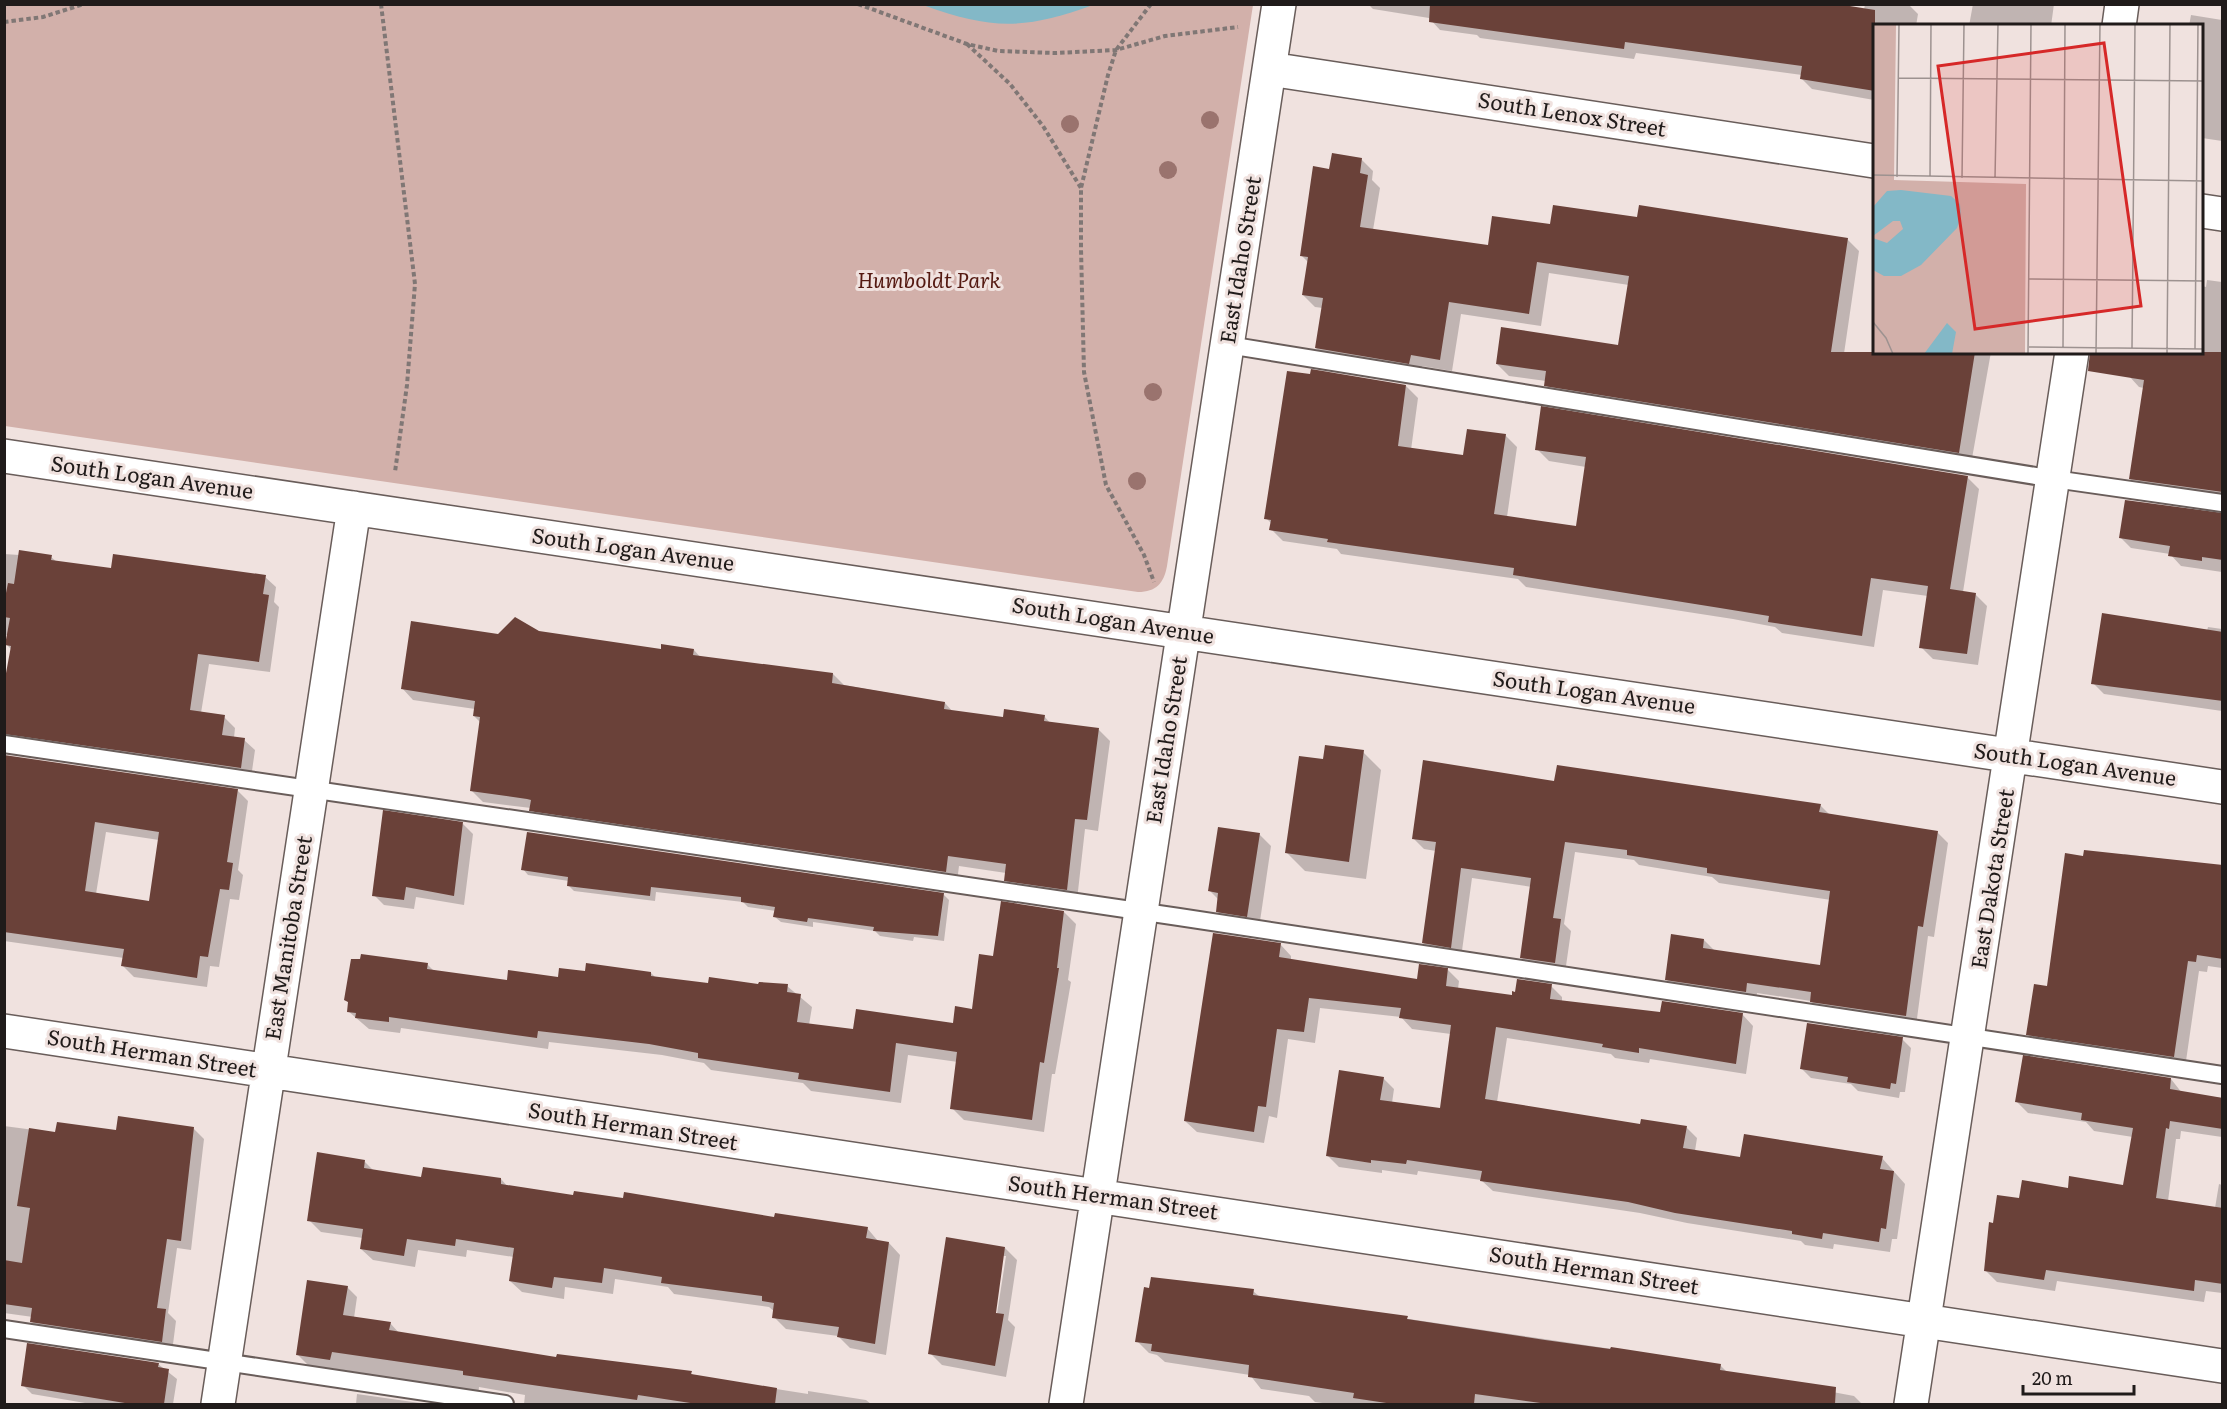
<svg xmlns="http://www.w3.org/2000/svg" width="2227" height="1409" font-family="Literata,serif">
  <rect width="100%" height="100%" fill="#f0e2df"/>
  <path fill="#d2b0aa" d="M5,5H1253L1167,566C1164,583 1156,592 1138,592L5,426Z"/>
  <path fill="#83b8c7" d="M923,5H1093C1024,30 992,30 923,5Z"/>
  <path fill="#0003" fill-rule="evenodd" d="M1368,4H1822L1864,10L1865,4H1908L1918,14L1916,26H1874V100L1812,89L1801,78L1802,75L1636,53L1634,59L1480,38L1477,35L1440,30L1429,18L1373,9Z
    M1973,4H2054L2051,26H1969Z
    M2191,15L2222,20V141L2202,138V26H2189Z
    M1361,159L1373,171L1372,180L1380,188L1373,230L1489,246L1551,226L1639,219L1847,239L1859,251L1840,381L1910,352H1991L1971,464L1558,397L1546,385V381L1509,376L1497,364L1619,347L1629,285L1549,273L1541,326L1461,314L1452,371L1422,366L1421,375L1328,360L1316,348L1323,308L1315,307L1303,295L1308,262L1301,255L1331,170Z
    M2207,280L2222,282V501L2141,489L2130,479L2144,388L2139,387L2129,376L2202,352V286L2206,287Z
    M1406,386L1418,398L1411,450L1464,457L1505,435L1517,447L1507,517L1577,528L1586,467L1549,461L1537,449L1967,477L1979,489L1963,592L1975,594L1987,606L1978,665L1933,659L1921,647L1928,596L1883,590L1874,647L1782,633L1775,627L1733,619L1526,587L1518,579L1341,554L1337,549L1283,541L1271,529L1272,524L1266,518Z
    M2222,515V572L2181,566L2170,554L2131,548L2120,537Z
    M4,554L51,557L57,562L112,570L265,577L276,587L274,602L279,607L270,672L209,664L201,713L224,717L235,728L234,738L244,740L255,750L251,778L4,743V694L12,650L7,645L8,635H4Z
    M2208,627L2222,629V711L2104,694L2093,683L2207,631Z
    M538,632L662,651L694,650L701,658L833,674L844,685L945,703L953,712L1005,719L1044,716L1051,724L1099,730L1110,741L1098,831L1085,829L1077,900L1017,891L1005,880L1006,873L959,866L957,882L542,821L531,808L483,802L472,791L481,723L474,716L475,709L413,700L402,688L498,636Z
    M1363,752L1381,770L1366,879L1305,871L1287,853L1324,761Z
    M4,756L237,790L248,801L238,870L243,875L239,900L230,899L219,967L210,966L207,987L134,977L123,966L124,958L4,941ZM106,832L159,840L150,903L96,894Z
    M1556,783L1820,805L1830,815L1937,832L1948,843L1934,937L1928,936L1916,1026L1822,1012L1811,1001L1757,993L1756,1002L1677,990L1666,979L1704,940L1715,951L1822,966L1831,900L1719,883L1712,877L1639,865L1634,860L1575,852L1564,924L1571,931L1565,973L1533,968L1522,958L1532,887L1472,878L1461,958L1434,953L1423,943L1436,851L1424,849L1413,838Z
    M463,824L473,834L464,905L416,897L414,909L384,905L374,895Z
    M1259,834L1271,846L1259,928L1229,923L1217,911L1219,900L1210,891Z
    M2124,854L2210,865L2222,876V968L2208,966L2207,972L2199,971L2185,1068L2039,1045L2027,1034L2048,988L2085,857H2123Z
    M523,869L943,894L949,900L944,941L914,937L913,941L880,936L875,931L813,922V927L781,922L775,917L776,911L748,907L743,902L656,892L655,901L574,891L568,885L569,881L528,875Z
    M1064,912L1076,924L1068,980L1071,982L1055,1074H1052L1044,1132L964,1120L952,1108L958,1062L908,1055L901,1103L811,1091L803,1083L711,1070L704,1063L662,1055L549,1042L548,1049L401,1028L400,1033L369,1029L348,1011L349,1003L346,1000L427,964L434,971L508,982L559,978L586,973H651L656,978L709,985L787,986L812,1007L809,1025L855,1031L954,1024L973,1011L995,958Z
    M1280,944L1291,956V960L1418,981L1448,970L1459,981L1458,989L1513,997L1551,986L1562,997V1002L1662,1013L1742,1014L1753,1026L1746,1074L1650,1059L1649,1063L1615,1058L1611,1054L1507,1038L1497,1102L1642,1125L1686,1127L1697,1138L1695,1151L1742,1159L1882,1158L1905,1184L1897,1239H1892L1890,1252L1834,1244L1833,1249L1805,1245L1801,1241L1687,1223L1640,1213L1493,1191L1481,1180L1418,1171L1417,1175L1382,1170V1173L1339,1167L1328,1156L1383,1078L1394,1089L1392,1103L1441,1110L1451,1034L1412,1029L1401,1017L1320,1008L1315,1043L1288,1039L1277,1118L1269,1116L1264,1143L1197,1132L1185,1121Z
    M1902,1039L1911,1048L1905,1092H1900L1899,1098L1858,1091L1851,1084L1811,1078L1802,1069Z
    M2171,1079L2182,1093L2222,1098V1137L2181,1131L2180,1139H2176L2168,1201L2215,1208L2219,1184L2222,1185V1293L2206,1291L2204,1302L2057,1281L2055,1291L1997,1282L1986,1271L1994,1224L2020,1200L2069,1190L2125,1186L2133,1137L2094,1131L2086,1122L2028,1113L2017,1102Z
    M4,1126L57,1133L193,1128L204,1139L191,1250L177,1248L168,1313L176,1321L172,1352L43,1332L32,1322L33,1317L4,1313Z
    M365,1162L374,1171L423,1179H501L508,1187L575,1197L867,1228L878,1241L889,1243L900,1255L886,1355L850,1348L838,1336L786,1329L774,1317L775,1312L769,1307L674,1294L668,1287L615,1279L613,1294L565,1287L564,1299L522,1292L510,1281L514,1257L467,1250L466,1257L418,1250L415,1267L373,1260L361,1249L363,1238L321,1232L309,1220Z
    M1005,1248L1017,1260L1008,1320L1015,1327L1006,1377L942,1365L930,1353ZM1002,1256H1006L996,1320H993Z
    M347,1287L357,1297L354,1318L390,1323L400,1334L558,1359L691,1373L694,1376L808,1394V1391L866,1400L871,1404H524L525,1395L479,1387L478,1397L371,1381L363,1373L308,1365L298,1355Z
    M1253,1291L1260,1297L1720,1365L1727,1372L1854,1396L1862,1404H1330L1315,1402L1309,1396L1261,1389L1250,1375L1165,1362L1157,1355L1149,1353L1137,1341Z
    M158,1364L177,1379L173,1404H91L32,1394L23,1385Z
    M357,1394L427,1404H356Z"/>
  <path fill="#6a4139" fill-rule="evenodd" d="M1430,4H1837L1875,10V91L1800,79L1802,66L1625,42L1624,49L1429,22Z
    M1332,153L1362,158L1360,173L1368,175L1360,227L1488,245L1492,216L1550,224L1553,205L1637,217L1639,205L1848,238L1831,352H1975L1959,453L1544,386L1546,371L1496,364L1501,327L1618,345L1629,276L1537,262L1529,314L1449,302L1440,360L1411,355L1409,364L1315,348L1323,298L1302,295L1308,257L1300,256L1313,166L1329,169Z
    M2090,352H2223V492L2129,479L2144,380L2088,371Z
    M1311,369L1406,385L1398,446L1463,455L1467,429L1506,434L1494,514L1576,526L1586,457L1535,450L1541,406L1968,476L1950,589L1976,593L1967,654L1919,648L1928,586L1871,578L1862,636L1768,622L1769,616L1720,608L1513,575L1514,568L1327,542L1328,539L1269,530L1271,520L1264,519L1287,371L1310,374Z
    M2125,500L2223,513V560L2202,557V561L2168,556L2170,546L2119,538Z
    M19,550L52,555L51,560L111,568L113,554L266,575L263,594L269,595L259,662L198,654L190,710L225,715L222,735L245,738L241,768L4,734V684L11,646L5,645L10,618L4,617V603L8,583L14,584Z
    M2102,613L2223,632V701L2091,684Z
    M515,617L539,631L661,649V644L694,649L693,655L833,673L832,683L945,702L944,709L1003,717L1004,709L1045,715L1044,721L1099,728L1087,820L1075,819L1067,890L1004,881L1006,864L948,856L946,872L529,811L531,800L527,799L470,791L480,717L473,716L475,701L401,689L411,621L498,634Z
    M1325,745L1364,750L1349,862L1285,853L1299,756L1323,759Z
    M4,755L238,789L227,862L233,863L229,890L220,889L208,957L200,956L197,978L121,966L124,949L4,932ZM95,822L159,832L149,901L85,891Z
    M1423,760L1554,781L1557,765L1821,804L1819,812L1938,831L1923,927L1918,926L1906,1016L1810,1002L1811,992L1747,983L1746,992L1665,980L1671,934L1704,939L1703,948L1820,965L1830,891L1707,873V868L1627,855V850L1565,842L1553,918L1561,919L1555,963L1520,958L1531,878L1461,868L1451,948L1422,943L1436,842L1412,839Z
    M383,810L463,822L454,896L406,887L404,900L372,896Z
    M1218,827L1260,833L1247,917L1216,912L1218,893L1208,891Z
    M527,832L944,893L938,936L873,931L874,927L808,918L807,922L773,917L775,907L741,902V897L651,887L650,896L567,886L568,877L521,870Z
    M2084,850L2223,865V959L2197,955L2196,962L2188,961L2174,1057L2026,1035L2034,984L2047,986L2065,853L2083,856Z
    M1001,901L1064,911L1057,968H1059L1044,1063L1040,1062L1032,1120L950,1109L957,1052L896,1043L890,1092L798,1079L799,1073L698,1058V1053L649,1044L538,1031L537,1038L389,1017V1022L355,1018L356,1013L347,1012L348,1002L344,1000L351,959H360L361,954L428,963L427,969L507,980L508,970L558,977L559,968L585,971L586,963L651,972V976L708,983L709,977L758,984L759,982L788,984L787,992L801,994L797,1022L853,1029L856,1009L953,1023L955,1006L972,1009L979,954L993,956Z
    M1213,933L1281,943L1279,957L1417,979L1419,964L1448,968L1446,986L1512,995V991L1515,992L1517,979L1552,984L1550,999L1660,1012L1662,1001L1743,1013L1736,1064L1639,1048V1053L1602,1047L1603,1044L1496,1027L1485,1099L1640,1124L1641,1119L1687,1126L1683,1148L1740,1157L1744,1134L1883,1156L1880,1169L1894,1171L1886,1229L1881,1228L1879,1242L1823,1233L1822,1239L1792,1234V1231L1675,1213L1628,1202L1480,1181L1482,1171L1407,1160L1406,1164L1371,1160V1163L1326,1156L1339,1070L1384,1077L1380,1100L1440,1108L1451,1025L1399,1018L1401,1008L1309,998L1304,1032L1277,1029L1266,1107L1258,1106L1254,1132L1184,1121Z
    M1807,1023L1903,1037L1896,1084L1891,1083L1890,1089L1847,1082L1848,1077L1800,1069Z
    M2023,1055L2171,1078L2170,1089L2223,1098V1129L2170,1121L2169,1129L2166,1128L2156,1198L2223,1208V1284L2195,1280L2194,1291L2046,1270L2044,1280L1984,1271L1989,1222L1993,1223L1997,1195L2019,1198L2022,1180L2068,1188L2069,1176L2123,1185L2133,1128L2081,1120L2082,1113L2015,1102Z
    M118,1116L194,1127L181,1241L167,1239L157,1308L166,1309L162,1342L30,1322L32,1308L4,1304V1260L22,1263L30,1208L17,1206L29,1128L55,1132L57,1122L116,1130Z
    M317,1152L365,1160L364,1168L421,1177L423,1167L501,1178V1184L573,1195L574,1191L623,1198L624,1192L774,1217L775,1213L868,1227L866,1238L889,1242L875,1344L837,1337L839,1327L772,1318L774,1303L762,1301V1296L661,1283L662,1277L604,1268L602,1283L554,1277L552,1288L509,1281L514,1248L456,1239L455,1246L407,1239L404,1256L360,1249L363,1229L307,1221Z
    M946,1237L1005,1247L996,1313L1004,1314L995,1366L928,1354Z
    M1151,1277L1254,1289L1253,1295L1408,1316L1407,1319L1545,1340L1610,1349L1611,1347L1721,1364L1720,1370L1836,1387L1835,1404H1548L1475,1394L1474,1404H1393L1353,1398L1354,1393L1248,1377L1249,1365L1151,1351L1152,1344L1135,1342L1144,1287L1149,1288Z
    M307,1280L348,1286L343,1315L391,1322L389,1330L556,1357L557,1354L692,1371L691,1374L777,1388L775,1404H697L638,1395L637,1400L463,1375V1371L332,1352L330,1360L296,1355Z
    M27,1343L159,1363L158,1367L169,1369L164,1404H131L21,1386Z"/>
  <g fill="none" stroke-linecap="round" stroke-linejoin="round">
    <defs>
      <path id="service" d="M1228,345L2054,479L2222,503
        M4,744L1179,917L2222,1075
        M4,1329L505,1404"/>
      <path id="minor" d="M2119,26L2122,4
        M1270,69L1874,161
        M2202,211L2222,214
        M4,456L2222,787
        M4,1031L2222,1366
        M218,1404L354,508
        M1066,1404L1279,4
        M1911,1404L2072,352"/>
    </defs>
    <use href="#service" stroke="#695d5a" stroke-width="20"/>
    <use href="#minor" stroke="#695d5a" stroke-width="36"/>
    <path stroke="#807775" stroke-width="4" stroke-dasharray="4.5 3" stroke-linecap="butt" d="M381,4L415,284L407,385L395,472
      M858,4L967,44L998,51L1055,53L1116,50L1165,36L1238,27
      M1151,4L1116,50L1108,75L1081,188V249L1084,372L1106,485L1144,555L1154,582
      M4,22L43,17L84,4
      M967,44L1010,84L1043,126L1081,188"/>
    <use href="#service" stroke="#fff" stroke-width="16"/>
    <use href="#minor" stroke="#fff" stroke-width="33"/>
  </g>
  <g fill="#9a736e">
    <circle cx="1210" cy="120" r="9"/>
    <circle cx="1070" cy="124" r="9"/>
    <circle cx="1168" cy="170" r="9"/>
    <circle cx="1153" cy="392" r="9"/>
    <circle cx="1137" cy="481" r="9"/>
  </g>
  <g text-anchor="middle" stroke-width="6" stroke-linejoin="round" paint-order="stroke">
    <g font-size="21" fill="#201b1a" stroke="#f0e2df">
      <text transform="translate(1572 115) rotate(9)" y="7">South Lenox Street</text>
      <text transform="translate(1241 260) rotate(-81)" y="7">East Idaho Street</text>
      <text transform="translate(152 478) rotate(8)" y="7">South Logan Avenue</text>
      <text transform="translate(633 550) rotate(8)" y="7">South Logan Avenue</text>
      <text transform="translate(1113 621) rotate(9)" y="7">South Logan Avenue</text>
      <text transform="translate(1594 693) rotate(8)" y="7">South Logan Avenue</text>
      <text transform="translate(1167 740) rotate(-81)" y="7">East Idaho Street</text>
      <text transform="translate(2075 765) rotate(8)" y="7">South Logan Avenue</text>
      <text transform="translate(1993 879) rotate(-81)" y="7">East Dakota Street</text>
      <text transform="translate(289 938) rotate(-81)" y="7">East Manitoba Street</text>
      <text transform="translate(152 1054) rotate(9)" y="7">South Herman Street</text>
      <text transform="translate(633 1127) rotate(9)" y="7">South Herman Street</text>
      <text transform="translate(1113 1198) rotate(8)" y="7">South Herman Street</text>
      <text transform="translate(1594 1271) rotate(9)" y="7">South Herman Street</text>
    </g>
    <g font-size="21" font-style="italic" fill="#541911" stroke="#f0e2df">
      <text x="929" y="288">Humboldt Park</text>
    </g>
  </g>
  <g transform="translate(1873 24)">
    <rect width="330" height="330" fill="#f0e2df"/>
    <path d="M0,0H23L21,156L153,160L152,330H0Z" fill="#d2b0aa"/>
    <path d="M28,166L78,172L87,180L88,193L84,204L48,241L28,252H11L0,246V214L14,219L30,205L27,197H20L0,212V183L14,167ZM74,299L83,308L79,330H51Z" fill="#83b8c7"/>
    <path fill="none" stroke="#9d9290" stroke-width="1.5" d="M25,54L330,57M0,151L330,157M24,153L26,0M57,153L58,0M89,154L91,0M122,154L125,0M156,255L330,257M0,298L13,314L20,330M156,323L330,325M190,323L192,0M259,324L262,0M322,325L325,0M155,330L158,0M223,330L227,0M294,330L297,0"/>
    <path fill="#d62828" fill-opacity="0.15" stroke="#d62828" stroke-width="3" d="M231,19L268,282L102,305L65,42Z"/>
    <rect width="330" height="330" fill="none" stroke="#201b1a" stroke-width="3"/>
  </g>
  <rect width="2227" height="1409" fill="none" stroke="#201b1a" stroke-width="12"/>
  <path d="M2023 1385v9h111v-9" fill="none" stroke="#201b1a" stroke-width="3"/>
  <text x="2032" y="1385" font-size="18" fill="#201b1a" stroke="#f0e2df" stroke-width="4.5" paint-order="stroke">20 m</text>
</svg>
